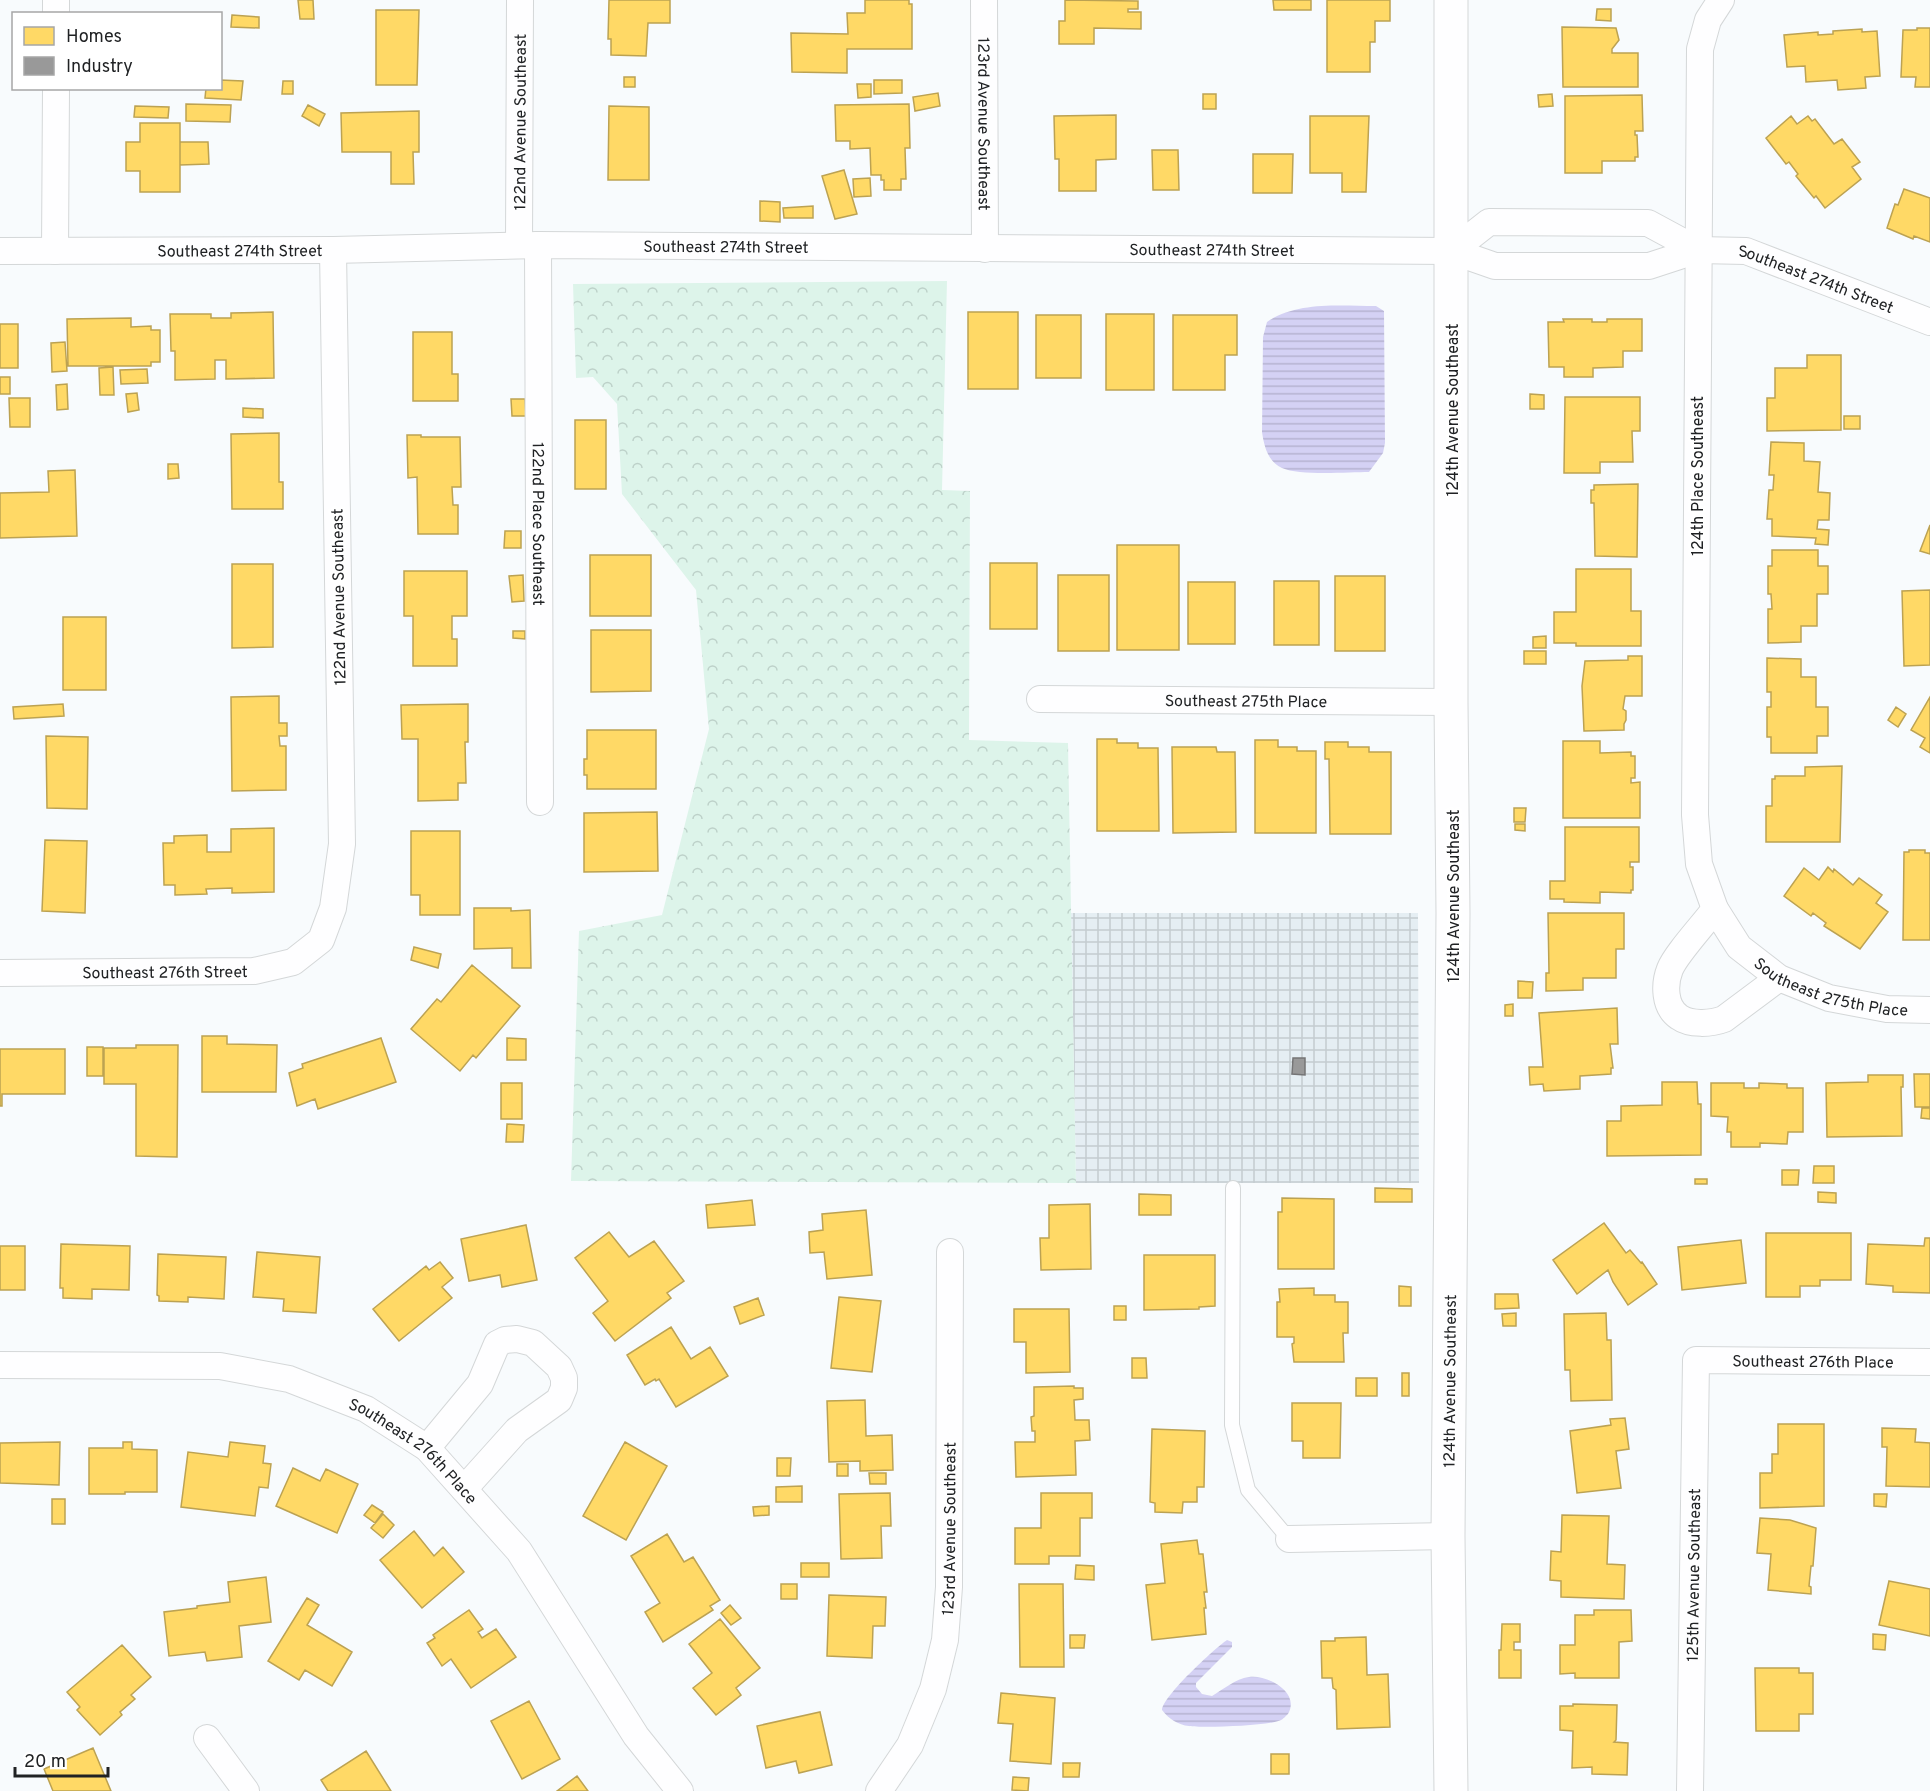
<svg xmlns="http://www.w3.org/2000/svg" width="1930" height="1791" font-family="Overpass,sans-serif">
  <defs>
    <pattern id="industrial-grid" width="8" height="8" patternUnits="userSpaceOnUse" patternTransform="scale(1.5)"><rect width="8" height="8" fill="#e5eef3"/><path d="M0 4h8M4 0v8" fill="none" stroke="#c4ccd0"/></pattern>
    <pattern id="forest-crowns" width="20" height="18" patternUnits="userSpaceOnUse" patternTransform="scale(1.5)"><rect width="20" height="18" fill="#ddf4ea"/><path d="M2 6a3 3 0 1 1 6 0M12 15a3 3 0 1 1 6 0" fill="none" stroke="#bdd1c9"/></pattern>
    <pattern id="water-rules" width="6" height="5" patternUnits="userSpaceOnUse" patternTransform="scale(1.5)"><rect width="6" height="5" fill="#d4d1f4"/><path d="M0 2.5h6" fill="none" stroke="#b6b3d1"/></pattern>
  </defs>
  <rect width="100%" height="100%" fill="#f8fbfd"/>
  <path fill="url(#industrial-grid)" d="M1071,913H1418L1419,1183H1076Z"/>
  <path fill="url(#forest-crowns)" d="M947,281L942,490L970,491L969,740L1068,743L1076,1183L571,1181L579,931L662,915L709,729L696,590L622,494L617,404L593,377L576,378L573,284Z"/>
  <path fill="url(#water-rules)" d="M1376,306L1384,311L1385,443L1383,453L1369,472C1349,472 1299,476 1282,468C1268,462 1264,446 1262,432L1263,337L1267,322C1297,301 1341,306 1376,306Z
    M1227,1640L1232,1642V1647L1196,1683V1687L1202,1694L1212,1696C1224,1689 1235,1679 1249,1677C1266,1674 1301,1692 1288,1714C1287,1715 1282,1720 1281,1720C1270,1726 1203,1728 1189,1726C1178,1725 1169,1719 1162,1710C1163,1696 1214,1649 1227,1640Z"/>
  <path fill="#ffd966" stroke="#bca252" stroke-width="1.5" d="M298,0H313L314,19H300Z
    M609,0H670V23H648L646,56L611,55V39H608Z
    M865,0H909V4H912V49H847V73L792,72L791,33L848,34L847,13H865Z
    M1065,0L1138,1V9H1128V12H1141V29L1094,28V44H1059V21H1065Z
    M1273,0H1311V10H1274Z
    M1327,0H1390V21H1375V42H1370V72H1327Z
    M1597,9H1611V21L1596,20Z
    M376,10H419L417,85H376Z
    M232,15L259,17V28L231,27Z
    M1562,27L1616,28L1619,40L1612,49V53H1638V87H1563Z
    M1917,28H1930V87H1915L1916,77H1901L1903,30H1917Z
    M1862,29V32L1877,31L1880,76L1865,77L1866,88L1838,90L1837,80L1806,82L1805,66L1787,67L1784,35L1818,32V35L1833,34V31Z
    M624,77H635V87H624Z
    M220,80L243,81L241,100L205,98L206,88H220Z
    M874,80H902V93L874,94Z
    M283,81H293V94H282Z
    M857,84H871V97L858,98Z
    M938,93L940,106L915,111L913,97Z
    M1203,94H1216V109H1203Z
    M1552,94L1553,106L1539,107L1538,95Z
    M1642,95L1643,131H1635V135H1637L1638,157H1635V161H1602V173H1565V96Z
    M186,104L231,105L230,122L186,121Z
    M909,104L910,148H905L906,179H901V190H884V180H881V175H871L870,148L850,149V141H836L835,105Z
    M308,105L325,114L319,126L302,116Z
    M135,106L169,107L168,118L134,117Z
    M609,106L649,107V180H608Z
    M419,111V152H413L414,184H391V152H342L341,113Z
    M1116,115V159L1096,160V191H1059V159H1055L1054,116Z
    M1310,116H1369L1366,192H1342V173H1310Z
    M1791,116L1797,124L1808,116L1812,121L1815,119L1834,144L1842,139L1860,162L1852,167L1861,179L1825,208L1816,196L1814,198L1796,176L1798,174L1789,162L1786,164L1766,138Z
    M140,123H180V192H140V171H126V142H140Z
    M180,142H208L209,164L180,165Z
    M1152,150H1178L1179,190H1153Z
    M1253,154H1293L1292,193H1253Z
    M844,170L857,214L835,219L822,176Z
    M870,178L871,196L854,197L853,179Z
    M1904,189L1930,198V242L1914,236L1913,239L1887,228L1895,204L1898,205Z
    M760,201L780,202V222L760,221Z
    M813,206V218H784L783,208Z
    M273,312L274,378L226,379V360H215V379L175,380V351H171L170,314H211V318H231V313Z
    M968,312H1018V389H968Z
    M1106,314H1154V390H1106Z
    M1036,315H1081V378H1036Z
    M1173,315H1237V355H1225V390H1173Z
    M131,318V327L151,326V330H160V362H151V366H68L67,319Z
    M1563,319H1592V322H1607V319H1642V351H1623V367L1593,368V377H1564V367H1549L1548,322H1564Z
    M0,324H18V368H0Z
    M413,332H452V374H458V401H413Z
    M65,342L67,371L52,372L51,343Z
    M1807,355H1841V430L1767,431V398H1775V368H1807Z
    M113,367L114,395H100L99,368Z
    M147,369L148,383L121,384L120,370Z
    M0,377H10V394H0Z
    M67,384L68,409L57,410L56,385Z
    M137,393L139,410L128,412L126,394Z
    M1530,394L1544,395V409H1530Z
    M1565,397H1640V431H1632L1633,462H1600V473H1564Z
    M9,398H30V427H10Z
    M511,399H525L526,416H512Z
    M243,408L263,409V418L243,417Z
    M1844,416H1860V429H1844Z
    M575,420H606V489H575Z
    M279,433V482H283V509H232L231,434Z
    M407,435H421V437H460L461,487H452L453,505H458V534H418L417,477L408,478Z
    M1771,442L1804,443V461L1820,462L1818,492L1830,493L1829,520H1818L1817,529L1829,530L1828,545L1815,544L1816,538L1772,536V519H1767L1769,490H1773L1774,475H1769Z
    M168,464H178L179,478L168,479Z
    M75,470L77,536L0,538V493L49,492L48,471Z
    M1638,484L1637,557L1595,556L1594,503H1591V490H1594V485Z
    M1930,525V554L1920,551Z
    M505,531H521V548H504Z
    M1117,545H1179V650H1117Z
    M1772,550H1818V566H1828V594H1817V626H1801V642L1768,643V609H1772L1771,594H1768V566H1772Z
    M590,555H651V616H590Z
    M990,563H1037V629H990Z
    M232,564H273V647L232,648Z
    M1576,569H1631V611H1641V646H1576V643H1554V612H1576Z
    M404,571H467V616H452V639H457V666H413V616H404Z
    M523,575L524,601L512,602L509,576Z
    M1058,575H1109V651H1058Z
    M1335,576H1385V651H1335Z
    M1274,581H1319V645H1274Z
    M1188,582H1235V644H1188Z
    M1930,590V665L1904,666L1902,591Z
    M63,617H106V690H63Z
    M591,630H651V691L591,692Z
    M513,631H525V639L513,638Z
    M1546,636V648H1533V637Z
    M1524,651H1546V664H1524Z
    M1628,656H1642V696H1625L1623,709L1626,711V720L1624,724V730L1584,731L1582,686L1585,661L1628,660Z
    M1767,658L1801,659V677H1816V707H1828V736H1817V753H1771V737H1767V707H1771V692H1767Z
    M279,696V723H287V736H279L280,746H286V790L232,791L231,697Z
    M1930,697V753L1920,747L1925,738L1911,730Z
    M63,704L64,716L14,719L13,707Z
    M468,704V742H465L466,783H458V800L418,801V739H402L401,705Z
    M1896,707L1906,714L1898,727L1888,720Z
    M587,730H656V789H587V775H584V759H587Z
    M46,736L88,737L87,809L47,808Z
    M1097,739H1117V743H1138V748H1158L1159,831H1097Z
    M1255,740H1278V747H1297V751H1316V833H1255Z
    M1563,741H1600V753L1631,752V756H1635V778H1631V783L1640,782V818H1563Z
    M1325,742H1348V747H1369V752H1391V834H1330L1329,759H1325Z
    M1172,747H1216L1217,752H1235L1236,832L1173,833Z
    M1842,766L1840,842H1766V806H1772V779H1775V776H1805V767Z
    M1514,808H1526L1525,822H1514Z
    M657,812L658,871L584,872V813Z
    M1515,824H1525V831L1515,830Z
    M1565,827H1639V862H1630V867H1633V890H1631V893L1600,892V903L1564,902V899H1550V881H1565Z
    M274,828V892L232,893V888L206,889L207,894L175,895V885H164L163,843H174V836L207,835V852H231V829Z
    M411,831H460V915H420V895H411Z
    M45,840L87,841L85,913L42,911Z
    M1909,850H1925V853H1930V940H1903L1904,852H1909Z
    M1828,867L1833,872L1834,869L1853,885L1859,878L1882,895L1876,903L1888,912L1860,949L1824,926L1826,923L1813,913L1811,916L1784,896L1804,868L1819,880Z
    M474,908H511V911L530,910L531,968H512V948L474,949Z
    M1548,913H1624V949H1616V978H1583V990L1546,991V973H1549Z
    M414,947L441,954L438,968L411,960Z
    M472,965L520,1006L476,1058L473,1055L460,1071L411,1029L437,999L441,1002Z
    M1518,981L1533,982L1532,998H1518Z
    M1513,1004V1016H1505V1005Z
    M1617,1008L1618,1044H1610L1613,1068H1611V1074L1580,1076V1089L1544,1091L1543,1084L1530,1085L1529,1067H1543L1539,1013Z
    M202,1036H227V1044L277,1045L276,1092H202Z
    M381,1038L396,1082L318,1109L315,1099L297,1106L289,1073L303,1068L302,1064Z
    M507,1038L526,1039V1060H507Z
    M136,1045H178L177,1157L136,1156V1084H104V1048H136Z
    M87,1047H103V1076H87Z
    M0,1049H65V1094H2V1106H0Z
    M1914,1074H1930V1107H1915Z
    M1868,1075H1903V1087H1901L1902,1136L1827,1137L1826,1083L1868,1082Z
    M1662,1082H1697L1698,1104H1701V1155L1607,1156V1121H1621V1106L1662,1105Z
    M501,1083H522V1119H501Z
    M1711,1083H1744V1088H1759V1083L1787,1084V1088H1803V1132H1788L1787,1144L1760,1143V1147H1731V1132H1727L1728,1117L1711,1116Z
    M1922,1108H1930V1119L1921,1118Z
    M507,1124L524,1125L523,1142H506Z
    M1814,1166H1834V1183H1813Z
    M1782,1170H1799L1798,1185H1782Z
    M1695,1179H1707V1184H1695Z
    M1375,1188L1412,1189V1202H1375Z
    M1818,1192L1836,1193V1203L1818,1202Z
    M1139,1194L1171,1195V1215H1139Z
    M1282,1198L1334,1199V1269H1278V1212H1282Z
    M752,1200L755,1225L708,1228L706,1205Z
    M1090,1204L1091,1269L1041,1270L1040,1238H1049V1205Z
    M866,1210L872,1275L827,1279L824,1252L810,1253L809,1232L823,1230L822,1214Z
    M1604,1223L1626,1253L1630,1250L1641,1263L1642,1262L1657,1284L1628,1305L1613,1282L1608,1270L1577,1294L1553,1260Z
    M526,1225L537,1280L502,1287L500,1275L469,1281L461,1239Z
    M609,1232L629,1257L654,1241L684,1281L667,1293L671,1298L615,1341L593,1313L608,1301L575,1258Z
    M1766,1233H1851V1280H1820V1286H1800V1297H1766Z
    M1925,1238H1930V1293L1893,1292V1286L1866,1284L1868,1244L1924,1246Z
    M1741,1240L1746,1283L1682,1290L1678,1247Z
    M61,1244L130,1246L129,1290L92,1289V1299L63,1298V1288H60Z
    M0,1246H25V1290H0Z
    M257,1252L320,1257L316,1313L283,1311L284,1299L253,1297Z
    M158,1254L226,1257L224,1299L188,1297V1302L159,1301V1296L157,1295Z
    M1144,1255H1215V1306L1199,1307V1309L1144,1310Z
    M440,1262L453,1278L442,1287L452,1298L399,1341L373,1309L426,1266L429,1270Z
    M1399,1286L1411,1287V1306H1399Z
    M1314,1288V1295H1335V1302H1348V1333H1343L1344,1362H1294L1292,1344L1294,1343V1337H1277V1302H1280L1279,1289Z
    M1495,1294H1518L1519,1308L1495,1309Z
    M839,1297L881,1301L872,1372L831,1368Z
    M758,1298L764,1315L740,1324L734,1307Z
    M1114,1306H1126V1320H1114Z
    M1014,1309H1069L1070,1372L1026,1373V1342H1014Z
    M1516,1313V1326H1503L1502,1314Z
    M1606,1313L1607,1340H1611L1612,1400L1571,1401L1570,1370H1565L1564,1314Z
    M671,1327L691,1359L710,1347L728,1376L676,1407L659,1379L656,1381L655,1379L645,1385L627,1355Z
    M1132,1358H1146L1147,1378H1132Z
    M1402,1373H1409V1396H1402Z
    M1356,1378H1377V1396H1356Z
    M1074,1386V1388H1083V1399L1074,1400L1075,1420H1089L1090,1440L1075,1441L1076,1475L1016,1477L1015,1442H1035V1431H1032L1031,1417L1034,1416V1387Z
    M865,1400L866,1436L892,1435L893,1470L860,1471V1461L829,1462L827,1401Z
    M1292,1403H1341L1340,1458H1303V1441H1292Z
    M1625,1418L1629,1449L1616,1451L1621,1488L1577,1493L1570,1431L1611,1425L1610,1419Z
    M1778,1424H1824V1506L1760,1508V1473H1772V1454H1778Z
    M1882,1428L1916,1429L1915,1442L1930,1443V1487L1886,1486L1887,1447H1882Z
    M1152,1429L1205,1431L1204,1487H1197V1502H1183L1182,1513L1155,1512V1503L1150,1502Z
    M60,1442L59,1485L0,1483V1443Z
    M123,1442H132V1449L157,1450V1492H125V1494H89V1448H123Z
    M230,1442L265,1446L263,1463L271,1464L268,1488L259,1487L255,1516L181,1507L188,1452L228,1457Z
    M625,1442L667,1466L626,1540L583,1516Z
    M777,1458H791L790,1476H777Z
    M837,1464H848V1476H837Z
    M293,1468L320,1481L326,1469L358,1484L337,1533L276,1506Z
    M869,1473H886V1484H870Z
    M802,1486V1502H776V1487Z
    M890,1493L891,1526H881L882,1558L841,1559L839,1494Z
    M1041,1493H1092V1518H1080V1556H1049V1564H1015V1528H1041Z
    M1874,1494H1887L1886,1507L1874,1506Z
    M52,1499H65V1524H52Z
    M372,1505L383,1512L375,1523L364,1515Z
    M769,1506V1515L754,1516L753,1507Z
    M383,1514L394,1525L383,1538L371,1528Z
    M1562,1515L1609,1516L1607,1564L1625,1565L1624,1599L1561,1597V1581L1550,1580L1551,1551L1561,1552Z
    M1760,1518L1790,1520L1816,1528L1813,1566H1811L1809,1586L1811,1587V1594L1768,1590L1771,1554L1757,1553Z
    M414,1531L434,1556L443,1547L464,1572L422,1608L380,1560Z
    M667,1534L684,1562L693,1557L720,1600L710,1606L713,1610L663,1642L645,1612L660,1603L631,1556Z
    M1197,1540L1199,1554H1203L1207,1592H1204L1206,1608H1204L1206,1634L1152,1640L1146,1585L1165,1583L1161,1544Z
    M801,1563H829V1577H801Z
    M1076,1565L1094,1566V1580L1075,1579Z
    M266,1577L271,1622L239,1626L242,1657L207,1661L205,1652L169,1656L164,1612L197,1608V1606L230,1602L228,1582Z
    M1889,1581L1930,1589V1636L1879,1625Z
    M781,1584H797V1599H781Z
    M1019,1584H1063L1064,1667H1020Z
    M829,1595L886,1597L885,1626H873L872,1658L827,1656Z
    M307,1598L319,1605L307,1625L352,1652L332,1686L305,1670L299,1680L268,1661Z
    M730,1605L741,1618L731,1625L721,1613Z
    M469,1610L483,1629L478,1632L482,1638L496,1629L516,1657L471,1688L451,1659L442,1666L427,1643L435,1638L433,1635Z
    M1594,1610H1631L1632,1641L1619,1642V1678H1575V1673L1560,1674V1645H1575V1615H1594Z
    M720,1619L760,1668L736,1688L741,1695L716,1715L693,1688L712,1673L689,1644Z
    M1502,1624H1520V1642H1514V1650H1521V1678H1499V1650H1501Z
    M1873,1634L1886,1635L1885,1650L1873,1649Z
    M1070,1635H1085L1084,1648H1070Z
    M1366,1637L1367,1675L1388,1674L1390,1727L1337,1729L1336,1690L1333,1688L1332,1678H1322L1321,1641H1335V1638Z
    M122,1645L151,1677L131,1695L135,1699L120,1712L122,1715L100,1735L77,1710L80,1707L67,1692Z
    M1755,1668H1799V1673H1813V1714H1799V1731H1756Z
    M1001,1693L1055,1698L1051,1764L1010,1761L1013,1724L998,1723Z
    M529,1701L560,1759L522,1779L491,1721Z
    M1573,1704L1617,1705L1616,1740L1614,1742L1628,1743L1627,1775L1592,1774V1767L1572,1768L1573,1731L1560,1730V1706H1573Z
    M820,1712L832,1765L799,1773L796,1761L766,1768L757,1726Z
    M93,1748L111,1791H53L44,1769Z
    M366,1751L391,1791H328L321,1780Z
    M1271,1754H1289V1774H1271Z
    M1063,1763H1080L1079,1777H1063Z
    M577,1776L588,1791H557Z
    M1013,1777L1029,1778L1028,1791L1012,1790Z"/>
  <path fill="#999" stroke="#757576" stroke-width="1.5" d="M1293,1058H1305V1075L1292,1074Z"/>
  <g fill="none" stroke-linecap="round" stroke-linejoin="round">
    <defs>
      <path id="service" d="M1233,1188L1232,1425L1248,1490L1289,1539"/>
      <g id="minor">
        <path id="s1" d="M984,0L985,249"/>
        <path id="s2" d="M1721,0L1708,20L1700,49L1695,815L1699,864L1715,909L1739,947L1779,978L1829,998L1887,1009L1930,1010"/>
        <path d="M56,14V0"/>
        <path id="s3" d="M519,245L520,0"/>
        <path id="s4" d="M538,245L540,802"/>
        <path id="s5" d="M1698,250L1746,251L1930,322"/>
        <path id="s6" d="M0,251L333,250L538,245L1452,251L1495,266H1649L1698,250L1648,223L1489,222L1452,251"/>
        <path d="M55,251L56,88"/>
        <path id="s7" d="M1040,699L1451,702"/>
        <path d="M1715,909C1704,924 1676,954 1670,969C1664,984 1664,1007 1679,1017C1690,1025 1711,1024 1724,1019L1779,978"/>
        <path id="s8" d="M0,973L254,971L293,962L321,940L333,908L342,844L333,250"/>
        <path id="s9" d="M0,1365L220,1366L289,1379L366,1409L427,1448L519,1551L636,1736L680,1791"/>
        <path d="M427,1448L480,1384L497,1344L505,1340L517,1339L533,1343L559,1367L564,1378V1388L559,1400L517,1430L464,1489"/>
        <path d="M1289,1539L1448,1536"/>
        <path d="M207,1738L246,1791"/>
        <path id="s10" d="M879,1791L910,1745L933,1689L945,1640L949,1587L950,1252"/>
        <path id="s11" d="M1690,1791L1696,1360L1930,1362"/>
      </g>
      <g id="tertiary">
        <path id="s12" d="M1451,1791L1448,1536L1453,913L1451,702V0"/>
      </g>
    </defs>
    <use href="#service" stroke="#d4d7d8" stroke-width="16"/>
    <use href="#minor" stroke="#d4d7d8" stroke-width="28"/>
    <use href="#tertiary" stroke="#d4d7d8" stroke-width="35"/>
    <use href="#service" stroke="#fefeff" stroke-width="14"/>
    <use href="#minor" stroke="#fefeff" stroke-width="26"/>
    <use href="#tertiary" stroke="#fefeff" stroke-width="33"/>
  </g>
  <g text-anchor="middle" stroke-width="6" stroke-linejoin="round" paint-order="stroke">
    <g font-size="16" fill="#202224" stroke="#fff">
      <text dy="6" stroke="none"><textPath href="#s3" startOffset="123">122nd Avenue Southeast</textPath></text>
      <text dy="6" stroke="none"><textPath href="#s1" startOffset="124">123rd Avenue Southeast</textPath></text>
      <text dy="6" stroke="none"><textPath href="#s6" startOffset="726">Southeast 274th Street</textPath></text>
      <text dy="6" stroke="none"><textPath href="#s6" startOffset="240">Southeast 274th Street</textPath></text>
      <text dy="6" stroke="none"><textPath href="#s6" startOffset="1212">Southeast 274th Street</textPath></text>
      <text dy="6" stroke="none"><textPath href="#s5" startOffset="123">Southeast 274th Street</textPath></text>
      <text transform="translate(1452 410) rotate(-90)" y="6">124th Avenue Southeast</text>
      <text transform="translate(1697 476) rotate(-90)" y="6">124th Place Southeast</text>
      <text dy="6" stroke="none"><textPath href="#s4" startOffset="279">122nd Place Southeast</textPath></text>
      <text transform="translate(338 597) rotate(-91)" y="6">122nd Avenue Southeast</text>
      <text dy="6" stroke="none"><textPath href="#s7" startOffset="206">Southeast 275th Place</textPath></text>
      <text transform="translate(1453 896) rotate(-90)" y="6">124th Avenue Southeast</text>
      <text dy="6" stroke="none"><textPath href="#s8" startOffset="165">Southeast 276th Street</textPath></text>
      <text dy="6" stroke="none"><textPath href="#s2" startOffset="1065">Southeast 275th Place</textPath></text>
      <text dy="6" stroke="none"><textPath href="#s11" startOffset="548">Southeast 276th Place</textPath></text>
      <text dy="6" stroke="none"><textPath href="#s12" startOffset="410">124th Avenue Southeast</textPath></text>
      <text dy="6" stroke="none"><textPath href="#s9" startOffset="436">Southeast 276th Place</textPath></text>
      <text dy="6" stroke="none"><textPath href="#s10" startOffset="278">123rd Avenue Southeast</textPath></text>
      <text dy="6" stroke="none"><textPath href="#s11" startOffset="216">125th Avenue Southeast</textPath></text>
    </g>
  </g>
  <rect x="12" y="12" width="210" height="78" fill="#ffffff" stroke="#a6a7a7" stroke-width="1.5"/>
  <rect x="24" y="27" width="30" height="18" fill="#ffd966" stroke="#a6a7a7" stroke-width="1.5"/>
  <text x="66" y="42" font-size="18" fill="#202224">Homes</text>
  <rect x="24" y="57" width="30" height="18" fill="#999999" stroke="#a6a7a7" stroke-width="1.5"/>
  <text x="66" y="72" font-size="18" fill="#202224">Industry</text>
  <path d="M15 1767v9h93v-9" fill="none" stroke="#202224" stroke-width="3"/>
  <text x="24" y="1767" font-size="18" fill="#202224" stroke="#ffffff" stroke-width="4.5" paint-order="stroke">20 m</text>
</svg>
